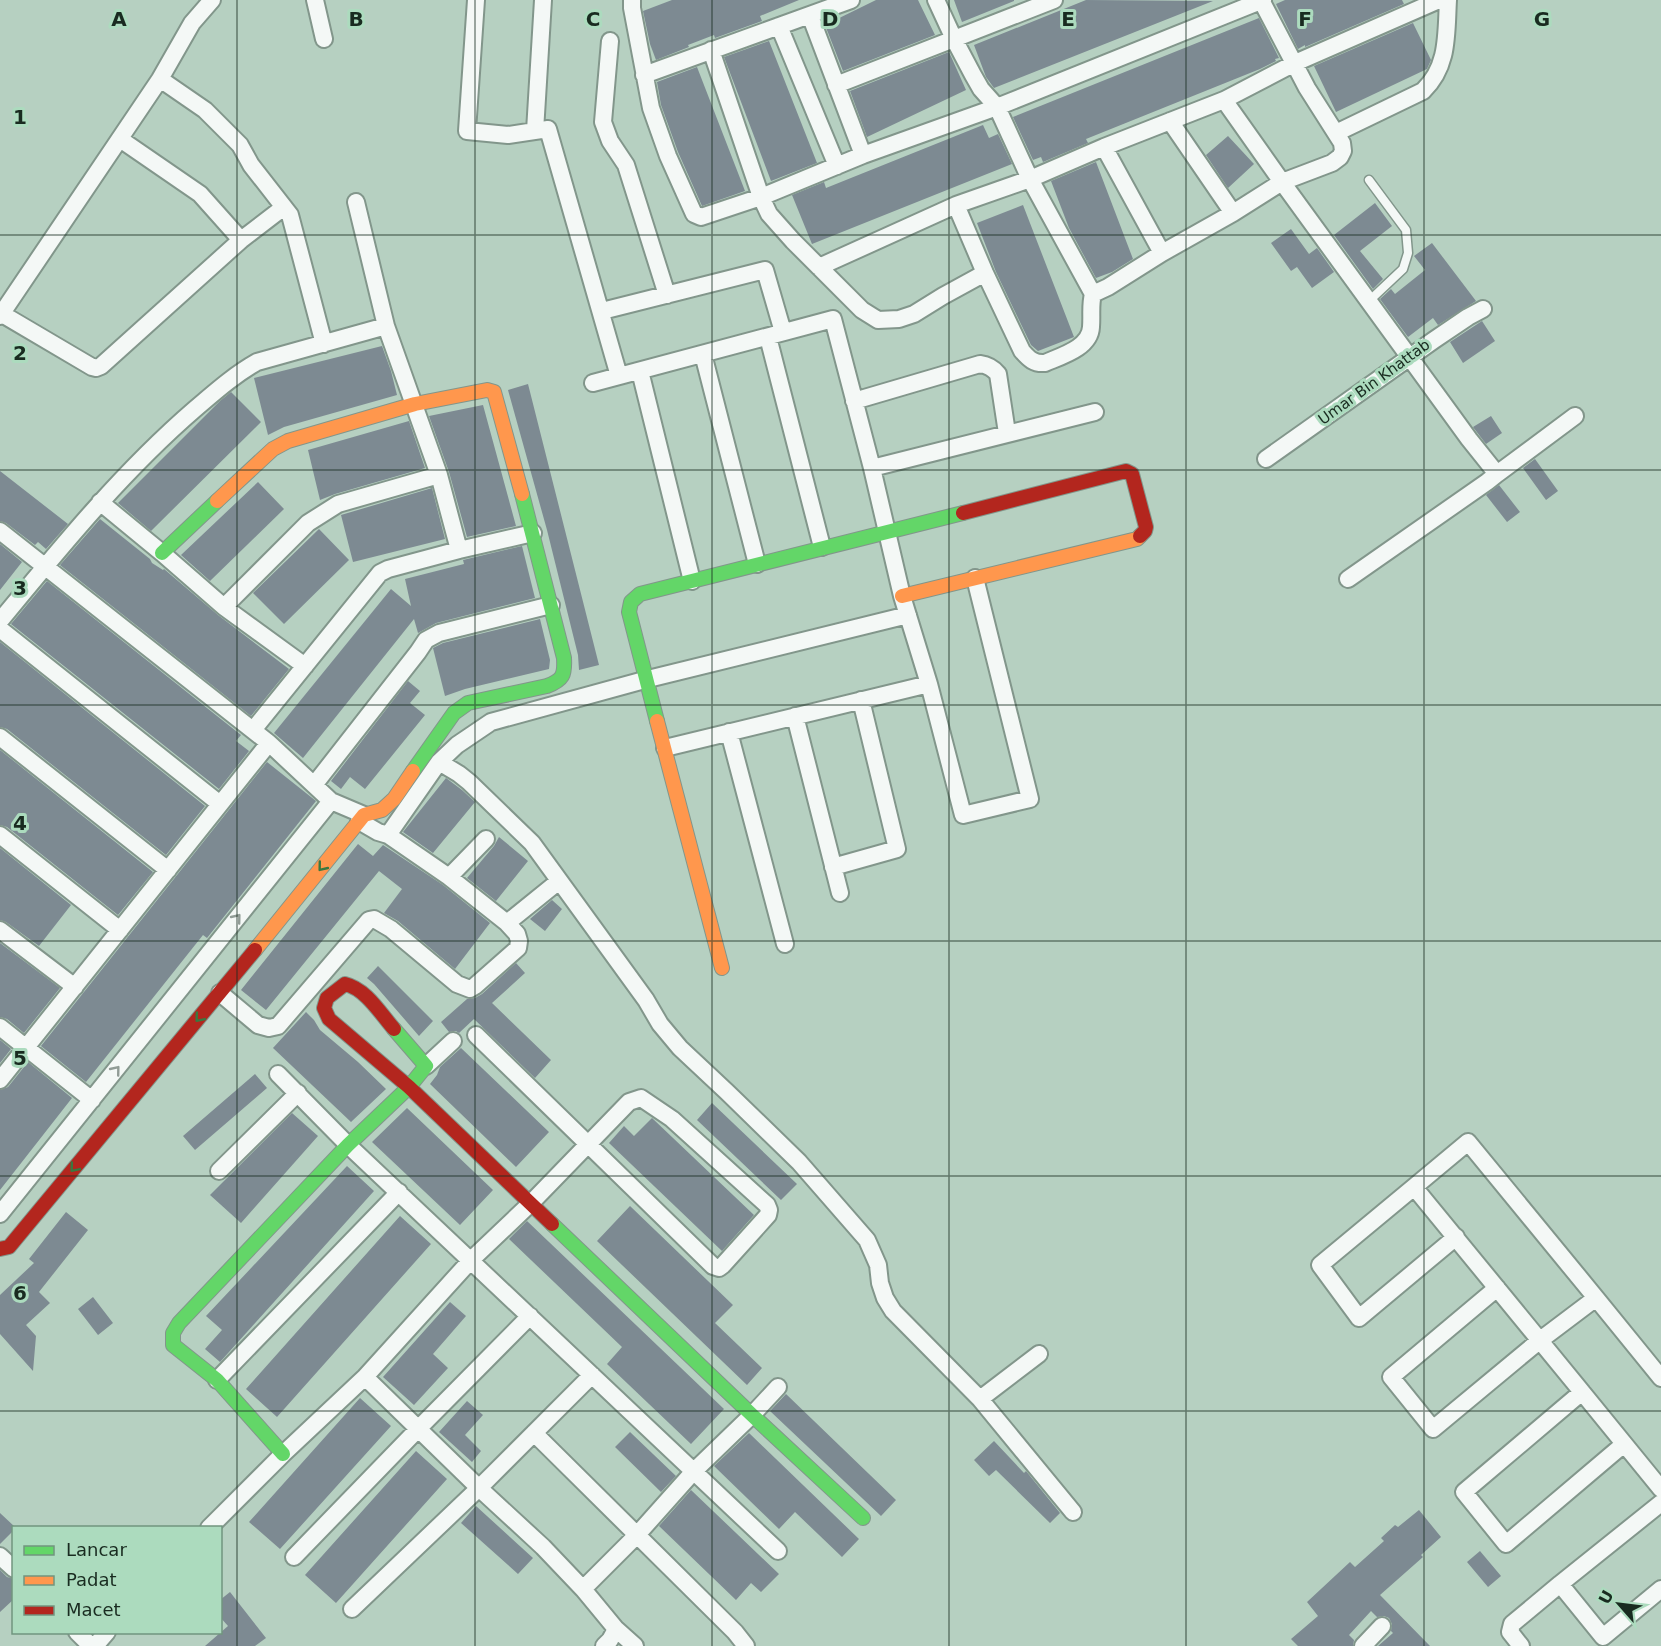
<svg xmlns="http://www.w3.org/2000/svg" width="1661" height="1646" font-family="'DejaVu Sans',sans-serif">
  <rect width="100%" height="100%" fill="#b6d0c1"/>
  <path fill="#7d8a92" d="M672,0H799L760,16L762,21L715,38L714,35L688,45L689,47L656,60L650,44L643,11Z
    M876,0H918L935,35L843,71L825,25Z
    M954,0H1014V1L962,22Z
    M1086,0L1213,1L994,88L986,77L974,45Z
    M1285,0H1402L1404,4L1305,47V45L1298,49L1276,4Z
    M1259,18L1279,58L1275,59L1276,61L1260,69L1086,139L1088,143L1043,162L1041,157L1033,160L1013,117Z
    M1413,23L1431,60L1427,69L1336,112L1314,66Z
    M769,41L817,163L771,181L724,57Z
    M949,52L966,90L867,137L850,91Z
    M697,67L745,191L702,206L678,152L661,105L657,82Z
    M983,125L989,138L998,134L1012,164L812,244L792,195L824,182L826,188Z
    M1228,136L1254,164L1228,188L1206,155Z
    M1096,162L1133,259L1112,272L1096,278L1069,228L1051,181Z
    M1375,203L1392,226L1360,251L1383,279L1373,289L1334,235Z
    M1023,205L1074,337L1038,351L1031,345L996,272L977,223Z
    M1291,229L1309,254L1317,248L1334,272L1312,288L1297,267L1291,271L1271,243Z
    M1432,243L1476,301L1438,325L1433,318L1408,337L1380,299L1391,289L1395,294L1425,270L1414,256Z
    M1482,321L1495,341L1463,363L1450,342Z
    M382,346L391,371L397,395L284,427L268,435L254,378Z
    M528,384L599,665L579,670L578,655L547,530L508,390Z
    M231,392L261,422L151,531L118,503L220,401Z
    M483,405L516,526L467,537L449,472L429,416Z
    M1491,416L1502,433L1486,444L1473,427Z
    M409,421L425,468L335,494L320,500L308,450Z
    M1535,459L1558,491L1546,500L1523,468Z
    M0,471L68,524L46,549L38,542L35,545L6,523L0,521Z
    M258,482L284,509L210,581L181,555Z
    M1499,485L1520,512L1507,522L1486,495Z
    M432,488L445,539L353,562L341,515Z
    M100,519L150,559L152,563L163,570L164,569L218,615L289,669L251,716L60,565Z
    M319,529L349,560L284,624L253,593Z
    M0,544L22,562L0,590Z
    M522,546L535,598L436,623L418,633L414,619L303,758L274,733L391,589L411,606L405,579L464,564L463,560Z
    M47,581L241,735L236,741L249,751L219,789L11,624Z
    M540,619L550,660L549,669L465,689L445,696L433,648L443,643Z
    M0,642L205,806L166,855L7,729L0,727Z
    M408,681L420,691L410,703L425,715L365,789L350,777L341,789L331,781Z
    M0,750L153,872L118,915L7,827L0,825Z
    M267,762L316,801L207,938L203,935L86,1082L41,1046Z
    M446,778L462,790L475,802L433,853L403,832Z
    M499,837L528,861L496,901L467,878L494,846Z
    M358,844L373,856L383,845L443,885L490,923L455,969L398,921L384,913L402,889L379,871L266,1010L241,990Z
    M0,848L71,905L39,946L6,922L0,920Z
    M552,900L562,909L545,931L530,919Z
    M0,943L60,988L24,1033L7,1019L0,1017Z
    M516,963L525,973L492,1003L551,1060L535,1078L474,1019L459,1033L456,1031L449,1032L441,1022L467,999L475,998L482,994Z
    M378,966L433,1021L419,1036L374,984L367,978Z
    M306,1012L314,1020L320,1030L358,1062L386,1089L351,1122L273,1048Z
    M0,1040L11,1049L0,1063Z
    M461,1048L549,1132L516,1167L430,1084L437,1075L440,1067Z
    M28,1062L72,1098L0,1190V1090L8,1087Z
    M255,1074L267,1088L195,1150L183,1136Z
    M712,1103L797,1184L781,1200L697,1120Z
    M407,1108L493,1190L460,1225L372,1142Z
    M292,1113L318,1136L241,1223L210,1195Z
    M652,1118L754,1215L722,1251L609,1143L624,1126L634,1136Z
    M347,1166L374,1191L220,1362L205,1349L222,1330L206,1316Z
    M630,1206L733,1305L715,1323L762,1368L747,1385L597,1241Z
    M66,1212L88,1230L39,1292L50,1303L26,1325L36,1336L33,1371L0,1334V1295L34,1263L29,1259Z
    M400,1216L431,1244L277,1417L246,1389Z
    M527,1221L724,1409L691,1444L607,1364L622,1347L509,1239Z
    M93,1297L113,1323L98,1335L78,1309Z
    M450,1302L466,1316L433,1354L448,1368L414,1405L383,1377Z
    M786,1394L896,1500L881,1516L770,1411Z
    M360,1398L391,1426L280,1549L249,1522Z
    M467,1401L483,1415L465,1435L481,1451L472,1462L439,1432Z
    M630,1432L676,1476L661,1492L615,1447Z
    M749,1433L859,1539L842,1557L795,1512L779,1529L714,1466Z
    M994,1441L1024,1473L1026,1471L1060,1513L1050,1523L996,1470L989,1476L974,1460Z
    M416,1451L447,1479L336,1603L305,1575Z
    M691,1490L779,1574L761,1592L751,1583L736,1600L659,1526Z
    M476,1506L533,1558L518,1574L461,1523Z
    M1419,1510L1441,1537L1421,1555L1423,1557L1380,1595L1430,1646H1378L1393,1633L1391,1631L1392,1624L1389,1618L1384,1616L1377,1617L1371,1611L1349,1635L1354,1640L1353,1646H1298L1291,1639L1318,1616L1307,1602L1350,1562L1355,1567L1384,1541L1381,1538L1395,1525L1398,1527Z
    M0,1513L15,1527H14V1530L0,1544Z
    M1480,1551L1501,1576L1488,1587L1467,1562Z
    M0,1570L7,1577L14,1579V1599L0,1612Z
    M230,1592L266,1638L255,1646H205L228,1626L220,1617V1600Z"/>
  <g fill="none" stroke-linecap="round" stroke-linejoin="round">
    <defs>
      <path id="lane" d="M1369,180L1406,230L1408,253L1403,269L1369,301"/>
      <path id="street" d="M315,0L324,39
        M476,0L467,131L508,135L548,129L619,376
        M632,0V8L651,108L668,156L694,214L701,217L761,197L863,155L997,107L1263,0
        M936,0L954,39L973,75L981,89L997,107L1030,179L1093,294
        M810,15L863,155
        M779,26L837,166
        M610,41L603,122L610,141L626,165L667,295
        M711,50L761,197L769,214L793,241L862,310L878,320L899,319L914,314L943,296L985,273
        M644,75L851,0
        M160,79L205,110L240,145L251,165L290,215L324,344
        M836,85L1054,0
        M1224,100L1282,182L1469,439L1497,474L1487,482L1348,579
        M1170,121L1233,213
        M535,131L543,0
        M1336,133L1423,91C1449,66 1446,34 1448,0
        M1104,147L1162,253
        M356,202L386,326L439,475L459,550
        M956,205L985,273L1022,351C1029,359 1034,364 1045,363C1061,356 1090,348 1091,327C1092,315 1090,305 1093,294L1108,287L1162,253L1233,213L1282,182L1332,163L1340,157L1343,151L1342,143L1307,88L1261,0
        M241,240L284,207
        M819,267L956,205L1030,179L1104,147L1224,100L1295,63L1439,0
        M602,311L765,270L783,332
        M2,314L92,367L96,368L101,366L241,240L200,194L120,139
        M0,316L160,79L192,23L212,0
        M768,337L822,547
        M703,354L757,564
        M640,371L692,581
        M593,383L833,319L872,468L902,596L929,684L963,815L1030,799L975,578
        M854,401L980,364C988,365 993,368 998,374L1007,433
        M1266,459L1434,340L1468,317L1483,309
        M872,468L1095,412
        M1497,474L1575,416
        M100,502L162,553L224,607L305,666
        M0,531L269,743L331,801L364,815
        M224,607L308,523L338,504L439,475
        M0,621C61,547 122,472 195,409C215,392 234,375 257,362L386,326
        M0,629L220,804
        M795,716L840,893
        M253,730L380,573L388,569L459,550L533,533
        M729,732L785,944
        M0,737L168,870
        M665,748L929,684
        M439,762L459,774L469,782L532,843L646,1000L660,1024L680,1048L727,1092L799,1162L867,1240L878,1265L880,1283L885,1298L893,1311L980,1399L1073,1512
        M314,785L418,652L426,640L439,633L551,605
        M359,821L378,832L388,835L439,762L457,745L491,722L648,679L908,615
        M0,835L120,930
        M833,867L897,849L861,700
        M449,877L486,839
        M507,923L559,881
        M0,930L75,987
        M220,993L258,1025L269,1028L278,1026L369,920L374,919L391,929L457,984L470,989L475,986L518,948L519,941L517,934L507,923L449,877L388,835
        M0,1027L92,1100
        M426,1066L453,1041
        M278,1074L348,1145L778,1551
        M0,1080L269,743
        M219,1171L298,1093
        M1414,1187L1468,1142L1596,1298L1539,1341L1433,1429L1391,1377L1497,1288
        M0,1214L331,801
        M1456,1237L1359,1318L1320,1265L1414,1187C1497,1288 1579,1388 1661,1489
        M1596,1298L1661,1378
        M365,1377L479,1488L543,1547L583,1589L616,1629L610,1640L604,1646
        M217,1380L399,1192
        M1582,1392L1464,1492L1506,1544L1624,1444
        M980,1399L1039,1354
        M534,1433L735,1632L746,1646
        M209,1528L283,1454L365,1377L471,1260L531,1203L629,1102L641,1098L672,1119L767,1205L769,1210L768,1215L723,1265L719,1268L713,1266L476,1035
        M0,1556L14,1569
        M294,1557L418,1429L530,1316
        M1560,1584L1661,1503
        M583,1589L636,1536L694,1471L752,1415L778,1387
        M352,1609L479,1488L592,1375
        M616,1629L635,1646
        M77,1632L91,1646
        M95,1646L107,1632
        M1363,1646L1382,1626
        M1521,1646L1510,1632L1512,1624L1560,1584L1603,1637L1661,1589"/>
      <path id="fast" d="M162,553L217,501
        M657,721L629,612L631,602L640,594L963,513
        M413,771L454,713L468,703L547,686C563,680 565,675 564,658L522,494
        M552,1224L752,1415L863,1518
        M283,1454L217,1380L173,1345V1333L179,1323L348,1145L409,1087L426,1066L394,1029"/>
      <path id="slow" d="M217,501L273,449L288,441L415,404L487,390L494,392L522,494
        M902,596L1137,539L1140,536
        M657,721L722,968
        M255,950L364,815L382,810L394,799L413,771"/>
      <path id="jam" d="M963,513L1126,471L1132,474L1146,527L1145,531L1140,536
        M394,1029C380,1013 366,989 345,984L327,998L324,1008L329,1019L409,1087L552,1224
        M0,1249L9,1247L255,950"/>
    </defs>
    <use href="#lane" stroke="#82968b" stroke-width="11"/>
    <use href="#street" stroke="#82968b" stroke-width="20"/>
    <use href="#fast" stroke="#82968b" stroke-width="16"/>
    <use href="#slow" stroke="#82968b" stroke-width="16"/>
    <use href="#jam" stroke="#82968b" stroke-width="16"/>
    <use href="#lane" stroke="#f4f8f6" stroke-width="8"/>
    <use href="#street" stroke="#f4f8f6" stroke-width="16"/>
    <use href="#fast" stroke="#63d668" stroke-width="14"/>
    <use href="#slow" stroke="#ff974d" stroke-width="14"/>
    <use href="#jam" stroke="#b3261e" stroke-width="14"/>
  </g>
  <defs><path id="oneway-chevron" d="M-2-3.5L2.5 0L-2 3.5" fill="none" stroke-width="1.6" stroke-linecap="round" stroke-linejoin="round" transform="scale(1.5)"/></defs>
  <g stroke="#3a7840">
    <use href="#oneway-chevron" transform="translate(322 867) rotate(129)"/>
    <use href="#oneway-chevron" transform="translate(199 1018) rotate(130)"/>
    <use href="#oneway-chevron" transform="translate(74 1168) rotate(130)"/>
  </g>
  <g stroke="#919c96">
    <use href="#oneway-chevron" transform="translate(237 918) rotate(-51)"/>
    <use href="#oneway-chevron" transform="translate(116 1070) rotate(-51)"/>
  </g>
  <path fill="none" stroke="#192b20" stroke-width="1.5" stroke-opacity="0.55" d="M237,0V1646M475,0V1646M712,0V1646M949,0V1646M1186,0V1646M1424,0V1646M0,235H1661M0,470H1661M0,705H1661M0,941H1661M0,1176H1661M0,1411H1661"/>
  <g text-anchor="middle" stroke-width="6" stroke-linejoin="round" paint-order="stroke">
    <g font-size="15" fill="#192b20" stroke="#acdbbe">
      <text transform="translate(1374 382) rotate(-36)" y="5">Umar Bin Khattab</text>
    </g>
  </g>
  <g font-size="20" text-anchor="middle" font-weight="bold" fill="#192b20" stroke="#acdbbe" stroke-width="6" stroke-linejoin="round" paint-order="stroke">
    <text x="119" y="26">A</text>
    <text x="356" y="26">B</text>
    <text x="593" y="26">C</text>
    <text x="830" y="26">D</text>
    <text x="1068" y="26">E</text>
    <text x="1305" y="26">F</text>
    <text x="1542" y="26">G</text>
    <text x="20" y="124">1</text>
    <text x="20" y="360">2</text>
    <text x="20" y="595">3</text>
    <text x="20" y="830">4</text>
    <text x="20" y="1065">5</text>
    <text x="20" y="1300">6</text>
  </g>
  <rect x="12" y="1526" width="210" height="108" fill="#acdbbe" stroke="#71957f" stroke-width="1.5"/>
  <rect x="24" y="1546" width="30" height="9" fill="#63d668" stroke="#71957f" stroke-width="1.5"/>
  <text x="66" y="1556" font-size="18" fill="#192b20">Lancar</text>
  <rect x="24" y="1576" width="30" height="9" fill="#ff974d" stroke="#71957f" stroke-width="1.5"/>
  <text x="66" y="1586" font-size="18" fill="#192b20">Padat</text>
  <rect x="24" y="1606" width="30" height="9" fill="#b3261e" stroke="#71957f" stroke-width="1.5"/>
  <text x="66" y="1616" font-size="18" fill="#192b20">Macet</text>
  <g transform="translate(1619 1604) rotate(298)" stroke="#acdbbe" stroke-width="4.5" paint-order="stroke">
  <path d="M0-4.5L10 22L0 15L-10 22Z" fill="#192b20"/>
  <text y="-9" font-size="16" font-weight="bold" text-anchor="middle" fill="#192b20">U</text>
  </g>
</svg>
